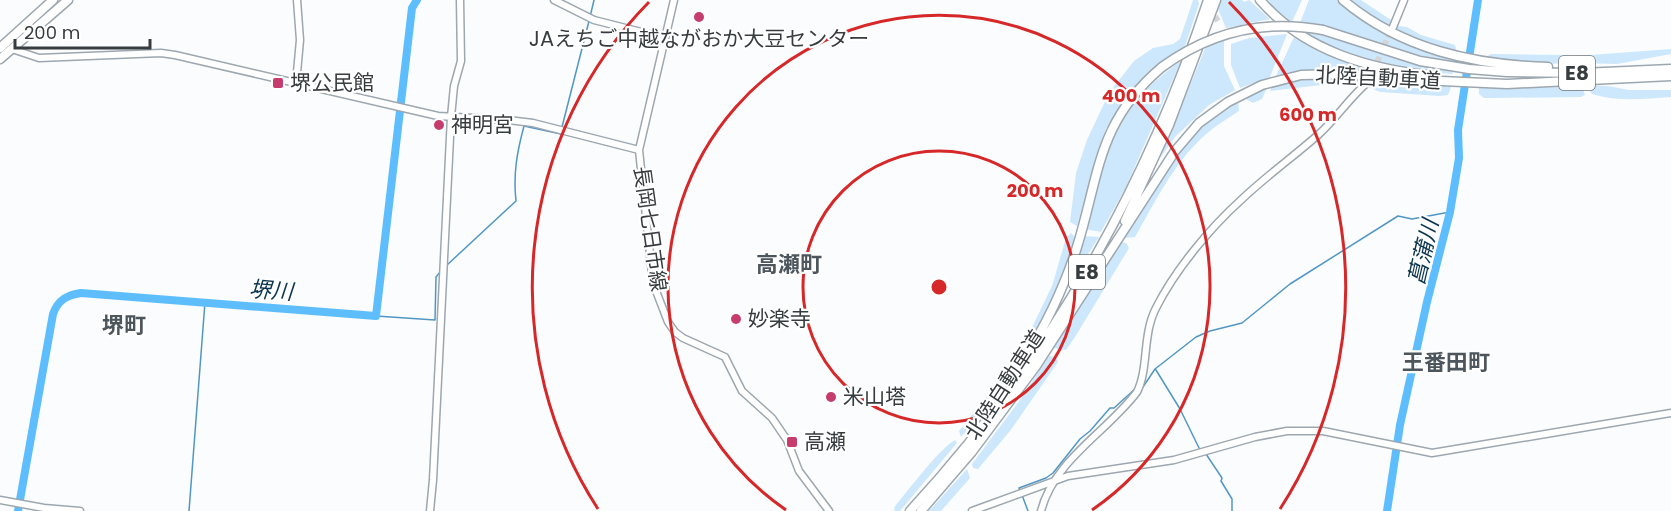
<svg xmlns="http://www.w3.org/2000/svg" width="1671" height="511" font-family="Poppins,'Noto Sans JP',sans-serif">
  <rect width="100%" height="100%" fill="#fafcfe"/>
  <path fill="#cde8fc" d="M1193,0H1198L1199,4L1185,46L1153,68L1135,86L1106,129L1077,226L1070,222L1076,173L1087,140L1109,93L1134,61L1153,48L1173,44L1180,39Z
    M1221,0H1242L1244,2L1249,0L1270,19L1226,28L1218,9Z
    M1268,0H1302L1292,22L1273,7Z
    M1309,0H1337L1352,11L1411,45L1457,62L1456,64L1387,47L1330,28L1300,23Z
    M1348,0H1361L1391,20L1393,22L1390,28L1372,18Z
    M1398,26L1407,27L1421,35L1455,45L1457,52L1413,38L1396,29Z
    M1301,31C1354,37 1402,64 1454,71L1452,74C1400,70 1347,58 1301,31Z
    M1287,34L1270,77L1240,88L1231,65V44L1249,38Z
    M1294,37L1342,61L1373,69L1371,73L1313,70L1276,76Z
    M1224,39V66L1235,90L1209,105L1175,137L1160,158L1206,46Z
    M1671,49V54L1617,64L1578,63L1573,59L1577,56Z
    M1491,54L1564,55L1567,56L1571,63L1542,64L1484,58Z
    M1181,61L1126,187L1101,232L1085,229C1106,152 1111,110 1181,61Z
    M1332,77L1364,79L1357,87L1330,84L1270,91L1273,84L1299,79Z
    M1372,80L1451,87L1448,95L1440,96L1380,92L1368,87Z
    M1586,85L1608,86L1629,90H1671V97C1644,99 1618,102 1592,94Z
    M1582,87L1585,95L1581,97L1491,98H1484L1479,94V88Z
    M1267,88L1262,99L1253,103L1243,97Z
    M1238,100L1239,111C1227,119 1215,126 1204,136C1174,163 1155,202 1135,237L1123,238L1177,152L1201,125Z
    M1071,233L1075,237C1063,276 1047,311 1027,346L1024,344L1052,286L1066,238Z
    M1084,236L1099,237L1061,297L1075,267Z
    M1120,242L1126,243L1129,248L1075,337L1066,350L1053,348Z
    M1016,354L1023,356L987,407L961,437L959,431L996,385Z
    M1049,356L1057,357L1058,362L1010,431L978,469L973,468L972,464L1017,404Z
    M955,440L957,443L900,511H894L895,506C909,490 938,450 955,440Z
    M967,469L970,478L941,511H929Z"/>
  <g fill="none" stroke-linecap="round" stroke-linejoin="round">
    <path stroke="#5297c4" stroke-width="1.5" d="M590,17L594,0
      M562,127L589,21
      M447,265L516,201C513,174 517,152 524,126L561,134V132
      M376,316L435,320L436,277L441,271
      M1156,370L1180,409L1200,450
      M1143,387L1155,369L1196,337L1210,331L1242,323L1290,284L1398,216L1412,219L1450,212
      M1206,454L1222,478L1221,481L1232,499V511
      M1020,491L1019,488L1046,478L1053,473L1080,439L1090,431L1110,408H1114L1135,389
      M1022,495L1028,511
      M189,511L205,302"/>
    <path stroke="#5ebefd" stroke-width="8" d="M18,511L53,314C58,300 67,295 81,293L376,316L412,8L417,0
      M1387,511L1400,425L1427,302L1450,212L1459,158L1458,130L1478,0"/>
    <path stroke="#d3d6d8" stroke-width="6" stroke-dasharray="6 3" stroke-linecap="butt" d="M1210,9L1218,21
      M1370,79L1391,30"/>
    <defs>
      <path id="secondary" d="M554,0L594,20L665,38
        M674,0L639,150L653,283L668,322L675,332L683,338L725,357L742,391L772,418L787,440L799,471L829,511
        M1393,27L1404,0
        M12,49L39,58L161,53L175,55L438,116L508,120L533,123L639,150
        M296,83L300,40L297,0
        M0,500L44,508L80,511
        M430,511L433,480L451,117L454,86L461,61L460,0
        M972,511L1068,476L1174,460L1255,437L1287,431H1323L1432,453L1671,413
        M1041,511C1054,460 1107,432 1137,392C1149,368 1142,335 1156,308C1175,270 1210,228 1241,200C1265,177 1293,157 1318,135C1336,119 1350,97 1368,82"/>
      <path id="highway" d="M1260,0C1304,51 1369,69 1434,76
        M1343,0C1401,49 1473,65 1548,67
        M1323,30L1420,61L1469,69L1507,72L1582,73L1671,69
        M0,48L53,0
        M0,59L68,0
        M1125,221L1169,125L1216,0
        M1022,363C1045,327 1064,288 1077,247C1100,173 1097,122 1162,67
        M910,511C1046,364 1146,190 1208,0
        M921,511L971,453L1036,366L1175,151L1199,123L1228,102L1262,85L1301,75L1342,74L1420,80L1507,84L1671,76"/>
    </defs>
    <use href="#secondary" stroke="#9da7af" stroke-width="9"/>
    <use href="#highway" stroke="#9da7af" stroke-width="11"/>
    <use href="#secondary" stroke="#fff" stroke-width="6"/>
    <use href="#highway" stroke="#fff" stroke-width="8"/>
    <defs>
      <path id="highway-bridge" d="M1162,67C1210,32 1264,19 1323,30"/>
    </defs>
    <use href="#highway-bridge" stroke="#9da7af" stroke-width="11" stroke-linecap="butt"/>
    <use href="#highway-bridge" stroke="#fff" stroke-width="8"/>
  </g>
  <g fill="none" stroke="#d62828" stroke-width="3">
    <circle cx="939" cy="287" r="136"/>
    <path d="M786 510A271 271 0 1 1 1092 510"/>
    <path d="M598 509A407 407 0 0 1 649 2M1229 2A407 407 0 0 1 1280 509"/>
  </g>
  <g fill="#c73c6f" stroke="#fff" stroke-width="2">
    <circle cx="699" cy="17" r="6"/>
    <rect x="272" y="77" width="12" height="12" rx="3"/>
    <circle cx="439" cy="125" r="6"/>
    <circle cx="736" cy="319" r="6"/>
    <circle cx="831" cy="397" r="6"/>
    <rect x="786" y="436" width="12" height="12" rx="3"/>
  </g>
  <g text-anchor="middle" stroke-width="4.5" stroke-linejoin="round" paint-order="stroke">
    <g fill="#fff" stroke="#737679" stroke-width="1.5">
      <rect x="1559" y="56" width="36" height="34" rx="4.5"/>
      <rect x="1069" y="255" width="36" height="34" rx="4.5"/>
    </g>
    <g font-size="20" font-weight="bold" fill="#373c3f">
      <text x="1577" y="80">E8</text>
      <text x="1087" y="279">E8</text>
    </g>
    <g font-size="21" fill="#373c3f" stroke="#fff" text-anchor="start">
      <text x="699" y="46" text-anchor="middle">JAえちご中越ながおか大豆センター</text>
      <text x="290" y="90">堺公民館</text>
      <text x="451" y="132">神明宮</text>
      <text x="748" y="326">妙楽寺</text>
      <text x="843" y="404">米山塔</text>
      <text x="804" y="449">高瀬</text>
    </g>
    <g font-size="21" fill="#373c3f" stroke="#fff">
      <text transform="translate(1378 78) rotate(3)" y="7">北陸自動車道</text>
      <text transform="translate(650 229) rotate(82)" y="7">長岡七日市線</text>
      <text transform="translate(1005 385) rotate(-57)" y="7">北陸自動車道</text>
    </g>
    <g font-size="22" font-style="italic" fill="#0c364f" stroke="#fff">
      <text transform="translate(1423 252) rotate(-77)" y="8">菖蒲川</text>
      <text transform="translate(271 290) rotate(4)" y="8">堺川</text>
    </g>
    <g font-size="22" font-weight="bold" fill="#4d565d" stroke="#fff">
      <text x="789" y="272">高瀬町</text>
      <text x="124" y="333">堺町</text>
      <text x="1446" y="370">王番田町</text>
    </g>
  </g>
  <circle cx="939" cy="287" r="9" fill="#d62828" stroke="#fff" stroke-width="3"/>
  <g font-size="18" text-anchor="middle" font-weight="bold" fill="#d62828" stroke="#fff" stroke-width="4.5" stroke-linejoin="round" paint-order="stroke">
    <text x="1131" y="102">400 m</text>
    <text x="1308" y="121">600 m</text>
    <text x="1035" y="197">200 m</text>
  </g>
  <path d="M15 39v9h135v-9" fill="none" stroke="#373c3f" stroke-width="3"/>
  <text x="24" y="39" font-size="18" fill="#373c3f" stroke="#ffffff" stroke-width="4.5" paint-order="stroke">200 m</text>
</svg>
